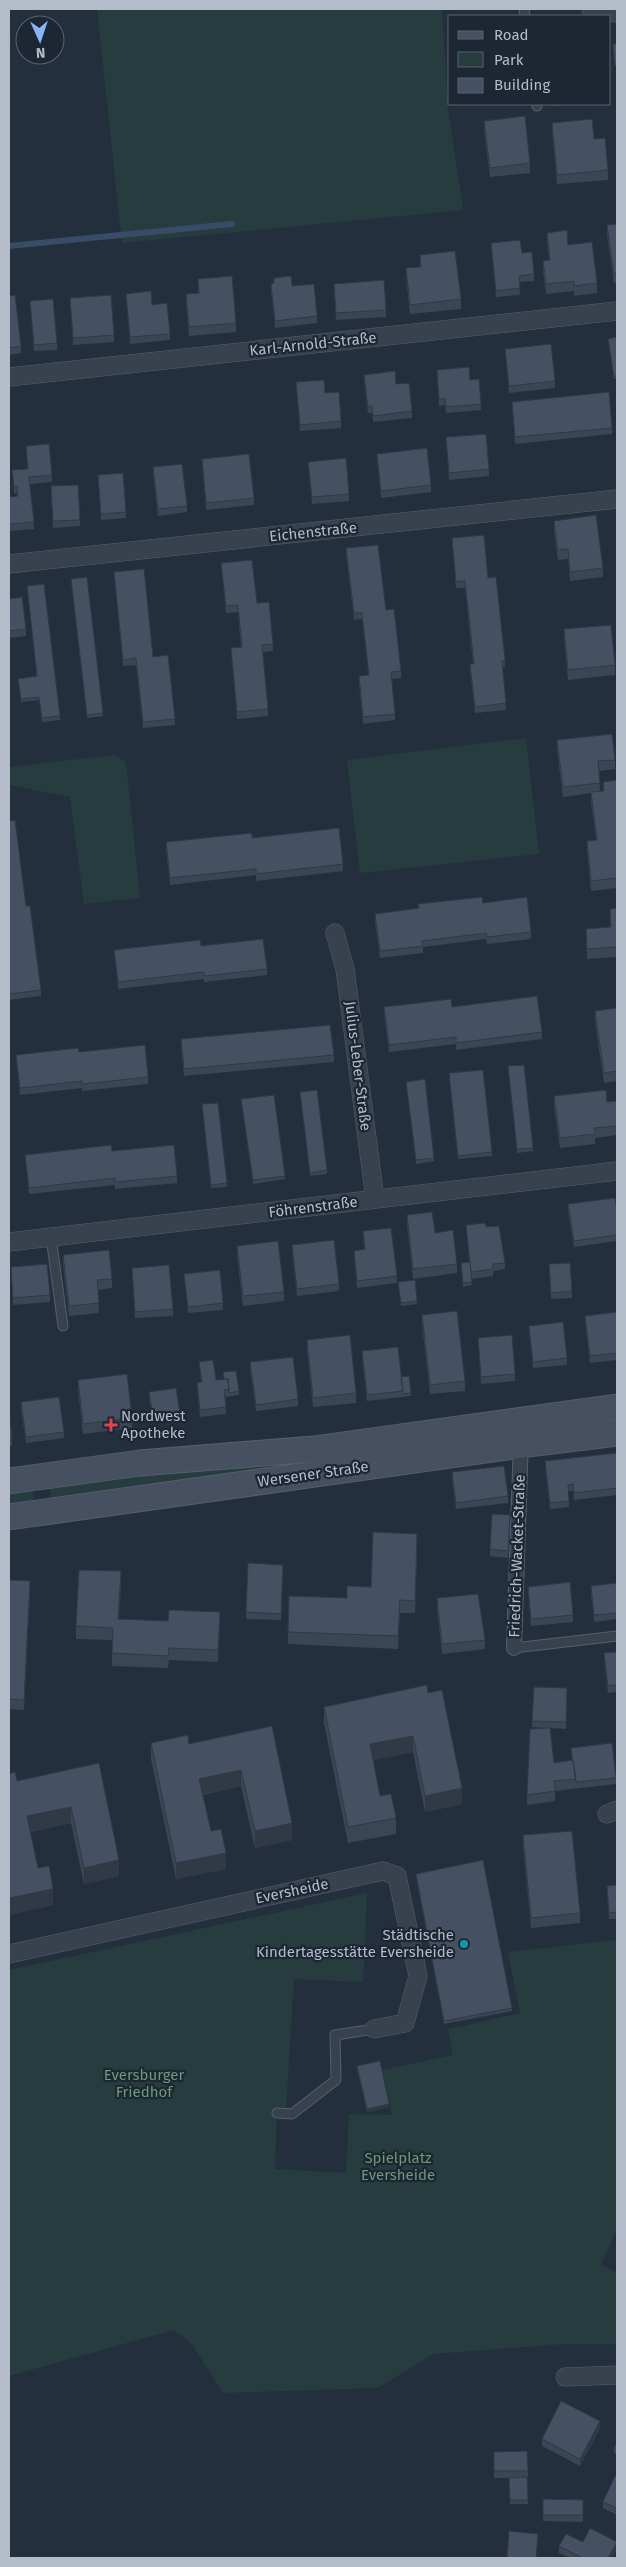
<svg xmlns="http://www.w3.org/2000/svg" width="626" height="2567" font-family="'Fira Sans',sans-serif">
  <rect width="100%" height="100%" fill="#242f3e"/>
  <path fill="#263c3f" d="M97,9H442L448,108L463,210L122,243Z
    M526,738L539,854L360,873L347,760Z
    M115,755L126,762L140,898L84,904L70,797L9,785V767Z
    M475,1441L51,1501L49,1484Z
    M32,1487L34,1503L9,1507V1490Z
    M367,1893L363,1982L294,1979L286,2110H277L275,2169L346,2173L349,2114L392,2115L382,2070L453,2055L448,2029L520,2013L508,1952L617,1940V2229L601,2265L617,2273V2344H564L433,2354L378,2388L223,2393L192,2344L174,2330L9,2376V1970Z"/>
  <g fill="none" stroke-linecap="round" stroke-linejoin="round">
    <path stroke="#394c67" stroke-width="6" d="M9,246L232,224"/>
    <defs>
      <path id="service" d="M524,9L525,16
        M537,104V106
        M51,1237L63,1326
        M514,1648L617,1636
        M277,2113L292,2114L336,2080L335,2035L374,2029"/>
      <path id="pedestrian" d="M514,1648L521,1439"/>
      <path id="minor" d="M591,9L617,13
        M9,377L617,311
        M9,564L617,499
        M335,933L345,969L375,1199
        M9,1242L617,1171
        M607,1814L617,1810
        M9,1954L383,1871L397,1876L418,1976L405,2023L374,2029
        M565,2377L617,2375"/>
      <path id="secondary" d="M9,1481L140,1463L314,1449L617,1407
        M9,1517L521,1445L617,1433"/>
    </defs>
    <use href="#service" stroke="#565f6c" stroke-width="11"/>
    <use href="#pedestrian" stroke="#565f6c" stroke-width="16"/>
    <use href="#minor" stroke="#565f6c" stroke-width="19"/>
    <use href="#secondary" stroke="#565f6c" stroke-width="27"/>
    <use href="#service" stroke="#38414e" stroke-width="9"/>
    <use href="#pedestrian" stroke="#38414e" stroke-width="14"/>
    <use href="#minor" stroke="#38414e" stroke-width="18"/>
    <use href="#secondary" stroke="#465061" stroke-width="25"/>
  </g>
  <path fill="#3b4654" d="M552,104H569L552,106Z
    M484,121L530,163V173L490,177L484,130Z
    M552,123L608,170V180L557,184L552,132Z
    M617,224V283H614L607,235V225Z
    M547,233L568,245L597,283V293L574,296V291L546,294L543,270V261L549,260L547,242Z
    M491,243L522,253L534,274V281L519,282L520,295L496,297Z
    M420,255L461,299V309L410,314L406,278V268L420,267Z
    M274,278L317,316V323L275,328L271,291V284L274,283Z
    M198,279L236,323V332L189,336L186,304V294L198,293Z
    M334,284L386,310V317L336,320Z
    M126,294L152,305L170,334V340L130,344Z
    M9,296L21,346V353L9,355Z
    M70,298L114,335V342L73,345Z
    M30,301L57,343V350L34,351Z
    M617,337V379H614L608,339Z
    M505,349L555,381V388L509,393Z
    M437,370L470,380L481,404V410L446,413L445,405L439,406Z
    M364,375L396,384L412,411V418L373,422L372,413H368L364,381Z
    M296,382L325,393L341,421V428L300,431Z
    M512,402L612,428V434L515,444Z
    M446,437L489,469V476L449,480Z
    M26,446L52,475V482L30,484L34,529L9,531V497L17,496V493H14L12,470L28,469Z
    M377,454L431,485V492L381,498L377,460Z
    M202,459L254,498V505L206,510Z
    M308,462L349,494V501L312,504Z
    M153,467L187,506V512L158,516L153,474Z
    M98,475L126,512V518L101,520Z
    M51,493L80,520V526L53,528Z
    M554,521L603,568V577L570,581L568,559L558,560L554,531Z
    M452,538L488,578L505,660V667H502L506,710L475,713L470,671V664H473L465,588H456Z
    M346,548L386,610L401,671V678L391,679L395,714V720L363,724L359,683V676L369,675L362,619L354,620L346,555Z
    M221,563L257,603L273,644V651L263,652L268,716L237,719L231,648L241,647L238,612L226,613Z
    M114,572L153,657L175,719V725L143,728L136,665L123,666Z
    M71,579L103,713V716L87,718Z
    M27,586L60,716V720L42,722L39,700L21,702L18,679L37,676Z
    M9,599L26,629V636L9,638Z
    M564,629L615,665V675L568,680L564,639Z
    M557,740L615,760V769L599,771L600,791H603V782L617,780V888L591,891L587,851V841L596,840L591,802V793L563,797L557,750Z
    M9,821L26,906L41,990V996L9,1000Z
    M252,838L343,864V871L256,881V875L170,885L166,849V842Z
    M616,892H617V957L587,959L586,929L610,927V909H617Z
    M483,903L531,932V939L487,944L486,939L423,947V953L380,958L375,921V914L418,909V904Z
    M201,946L267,969V975L204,982V979L118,989L114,950Z
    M384,1007H452L542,1032V1039L456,1050V1044L389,1052L384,1014Z
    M617,1008V1081L604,1083L595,1021V1011Z
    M181,1039L334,1055V1062L184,1076L181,1046Z
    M79,1052L148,1077V1084L82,1091V1088L20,1095L16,1055Z
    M508,1066L533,1148V1151L517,1153Z
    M449,1077L492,1152V1156L458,1159Z
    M406,1082L434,1158V1161L416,1164Z
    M300,1092L327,1170V1174L310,1176Z
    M554,1096L607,1102L617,1101V1135L595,1138V1144L560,1148L554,1106Z
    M241,1099L285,1176V1179L253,1184Z
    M202,1104L227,1183V1187L211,1188Z
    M112,1151L177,1176V1183L115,1189V1185L29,1194L25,1155Z
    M568,1204L617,1210V1241L574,1247L568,1211Z
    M407,1215L435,1233L457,1264V1273L413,1279L407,1224Z
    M466,1225L486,1227L505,1263V1269L493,1271V1276L471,1279L472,1285L463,1287L461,1266L469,1262Z
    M363,1231L397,1276V1283L357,1288L354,1257V1251L364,1249Z
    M292,1245L339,1284V1291L297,1296L292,1252Z
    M237,1246L284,1292V1301L243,1306L237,1255Z
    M63,1255L112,1279V1288L98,1290L99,1313L69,1316L63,1264Z
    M549,1264L572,1291V1298L551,1299Z
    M11,1267L50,1295V1302L13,1305Z
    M132,1268L173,1309V1316L135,1318Z
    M184,1274L223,1303V1310L188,1313Z
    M398,1282L417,1301V1304L401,1306Z
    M617,1312V1360L590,1363L585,1322V1316Z
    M422,1315L465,1381V1391L430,1394L422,1325Z
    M529,1326L567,1358V1365L533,1368L529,1333Z
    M478,1338L515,1374V1381L481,1384Z
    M307,1340L356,1393V1403L313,1407L307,1349Z
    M362,1351L401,1377L411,1393V1396L367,1401L362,1358Z
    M199,1362L216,1380L224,1379L223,1372L239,1391V1395L225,1397L226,1414L200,1417L197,1389V1383L201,1382Z
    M250,1362L298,1399V1406L256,1411L250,1369Z
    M78,1380L132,1418V1428L83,1434L78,1390Z
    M149,1392L180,1413V1420L153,1423L149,1398Z
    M21,1402L64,1432V1438L26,1443L21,1409Z
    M9,1408L12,1439V1446H9Z
    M617,1453V1495L574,1500L573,1491H568L569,1507L550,1509L545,1468V1461Z
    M452,1472L508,1496V1503L456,1509L452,1479Z
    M510,1522L508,1558L490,1556V1549Z
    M417,1546L415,1613H400L398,1649L288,1644V1632L347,1598L371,1587Z
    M283,1565L281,1620L246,1619V1612Z
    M9,1580L30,1591L24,1710L9,1709Z
    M617,1583V1619L594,1622L591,1593V1586Z
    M121,1584L119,1619L220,1625L218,1662L169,1660L168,1668L112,1666V1640L76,1639V1626Z
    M528,1587L573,1615V1622L531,1626Z
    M437,1598L485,1640V1649L442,1654L437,1608Z
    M617,1652V1692L608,1693L604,1660V1653Z
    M567,1688L566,1729L550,1728L554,1763L572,1760L571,1748L616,1778V1784L555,1791V1801L527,1805V1795L547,1728L532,1727V1721Z
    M428,1693L462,1804L425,1812L413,1752L373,1760L380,1796L396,1818V1834L348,1843L324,1723V1707Z
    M272,1726L292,1840L255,1848L241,1786L203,1795L211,1831L226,1869L176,1879L151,1759V1743L189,1744Z
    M99,1763L119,1876L84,1884L71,1823L30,1832L38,1868L53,1905L9,1915V1774L17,1781Z
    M523,1835L580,1913V1923L531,1928L523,1845Z
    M416,1874L512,2008V2011L444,2024L416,1877Z
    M617,1885V1919H609L607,1886Z
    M357,2066L389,2107L367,2112L357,2069Z
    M600,2428L580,2466L542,2446V2439Z
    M617,2442V2454L614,2453V2449Z
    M494,2452L528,2471V2477H525H527L528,2504H510L509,2478H494Z
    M617,2477V2515L603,2508V2502Z
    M543,2499L583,2500V2522L543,2521Z
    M583,2542L617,2549L612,2558H570L559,2553V2546Z"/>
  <path fill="#303945" d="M417,1534V1546L415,1613V1601Z
    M121,1571V1584L118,1631V1619Z
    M30,1581V1591L24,1710V1700Z
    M220,1612V1625L218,1662V1650Z
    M413,1736V1752L370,1761V1744Z
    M241,1770V1786L199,1795V1779Z
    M462,1788V1804L425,1812V1796Z
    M71,1807V1823L27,1832V1816Z
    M292,1823V1840L255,1848V1831Z
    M226,1853V1869L176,1879V1863Z
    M119,1860V1876L84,1884V1868Z
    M53,1889V1905L9,1915V1898Z
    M389,2104V2107L367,2112V2109Z
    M600,2421V2428L580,2466V2459Z
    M617,2542V2549L612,2558H608Z"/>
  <path fill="#455162" stroke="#303945" d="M613,44H617V66H615Z
    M525,116L530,163L490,168L484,121Z
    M592,119L594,139L605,138L608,170L557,175L552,123Z
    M617,224V273L614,274L607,225Z
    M567,230L568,245L592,242L597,283L574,286V281L546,284L543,261L550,260L547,233Z
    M520,240L522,253L532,252L534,274L519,276L520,288L496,291L491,243Z
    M455,251L461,299L410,305L406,268L421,267L420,255Z
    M232,276L236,323L189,327L186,294L199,293L198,279Z
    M291,276L292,286L314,284L317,316L275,321L271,284L274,283V278Z
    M384,280L386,310L336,313L334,284Z
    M151,291L152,305L167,303L170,334L130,337L126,294Z
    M15,295L21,346L9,348V296Z
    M111,295L114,335L73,338L70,298Z
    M53,299L57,343L34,345L30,301Z
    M617,337V376H614L608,339Z
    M551,344L555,381L509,386L505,349Z
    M469,367L470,380L479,379L481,404L446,407L445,399H439L437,370Z
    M395,371L396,384L409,383L412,411L373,416L372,406L368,407L364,375Z
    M324,380L325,393L339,392L341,421L300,425L296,382Z
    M609,392L612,428L515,437L512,402Z
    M486,434L489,469L449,473L446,437Z
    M49,444L52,475L29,477L34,522L9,524V497L18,496L17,486L14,487L12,470L28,469L26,446Z
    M427,448L431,485L381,491L377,454Z
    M249,454L254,498L206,503L202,459Z
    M346,458L349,494L312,497L308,462Z
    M182,464L187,506L158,509L153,467Z
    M123,473L126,512L101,514L98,475Z
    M78,485L80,520L53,521L51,486Z
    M596,515L603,568L570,572L568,549L558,550L554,521Z
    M484,535L488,578L496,577L505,660L502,661L506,703L475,707L470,664H474L465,581L456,582L452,538Z
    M378,545L386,610L394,609L401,671L391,672L395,714L363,717L359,676L369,675L362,613H354L346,548Z
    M252,560L257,603L269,602L273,644L262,645L268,709L237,712L231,648L242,647L238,605L226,606L221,563Z
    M144,569L153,657L168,655L175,719L143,722L136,658L123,660L114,572Z
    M87,577L103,713L87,715L71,579Z
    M44,584L60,716L42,718L39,697L21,699L18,679L37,676L27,586Z
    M22,597L26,629L9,631V599Z
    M611,625L615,665L568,670L564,629Z
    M612,734L615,760L598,761L600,783L563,787L557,740Z
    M617,780V878L591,881L587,841L597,840L591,792L604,791L603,782Z
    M15,820L26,906H30L41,990L9,994V821Z
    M339,828L343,864L256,874V869L170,878L166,842L252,833V838Z
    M616,892H617V908Z
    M482,897L483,903L527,897L531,932L487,937L486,933L422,941L423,946L380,951L375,914L419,908L418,904Z
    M617,908V947L587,949L586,929L611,927L610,909Z
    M263,939L267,969L204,976V972L118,982L114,950L200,940L201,946Z
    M537,996L542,1032L456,1043V1037L389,1045L384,1007L451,999L452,1007Z
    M617,1008V1071L604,1073L595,1011Z
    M330,1025L334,1055L184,1069L181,1039Z
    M145,1045L148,1077L82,1084V1081L20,1088L16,1055L78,1048L79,1052Z
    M524,1065L533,1148L517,1149L508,1066Z
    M483,1070L492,1152L458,1156L449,1073Z
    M425,1079L434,1158L416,1160L406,1082Z
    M317,1090L327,1170L310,1173L300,1092Z
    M606,1090L607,1102L617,1101V1126L594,1128L595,1134L560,1138L554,1096Z
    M274,1095L285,1176L253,1180L241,1099Z
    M218,1103L227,1183L211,1185L202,1104Z
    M111,1145L112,1151L174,1145L177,1176L115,1182V1178L29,1188L25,1155Z
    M615,1198L617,1210V1235L574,1241L568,1204Z
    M432,1212L435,1233L453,1230L457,1264L413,1269L407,1215Z
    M485,1223L486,1227L499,1226L505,1263L493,1264V1269L471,1272L466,1225Z
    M391,1228L397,1276L357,1281L354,1251L365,1249L363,1231Z
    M334,1240L339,1284L297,1289L292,1245Z
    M278,1241L284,1292L243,1296L237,1246Z
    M109,1250L112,1279L97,1280L99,1303L69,1306L63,1255Z
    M470,1262L472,1282L463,1283L461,1263Z
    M570,1263L572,1291L551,1293L549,1264Z
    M47,1264L50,1295L13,1298L11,1267Z
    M169,1265L173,1309L135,1312L132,1268Z
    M220,1270L223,1303L188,1307L184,1274Z
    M415,1280L417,1301L401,1303L398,1282Z
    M457,1311L465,1381L430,1385L422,1315Z
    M617,1312V1353L590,1356L585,1316Z
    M563,1322L567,1358L533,1362L529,1326Z
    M350,1335L356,1393L313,1398L307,1340Z
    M512,1335L515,1374L481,1377L478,1338Z
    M398,1347L403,1391L367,1395L362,1351Z
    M293,1357L298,1399L256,1405L250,1362Z
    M213,1360L216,1380L228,1379L229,1389L224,1390L226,1407L200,1410L197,1383L202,1382L199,1362Z
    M236,1371L239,1391L229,1393L228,1379H224L223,1372Z
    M127,1374L132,1418L83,1424L78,1380Z
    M409,1376L411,1393L403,1394L401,1377Z
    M176,1388L180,1413L153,1417L149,1392Z
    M59,1397L64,1432L26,1437L21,1402Z
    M9,1408L12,1439H9Z
    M617,1453V1488L574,1493L573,1484L568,1485L569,1501L550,1503L545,1461Z
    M504,1466L508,1496L456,1503L452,1472Z
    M492,1514L510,1515L508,1551L490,1549Z
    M373,1532L417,1534L415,1601L400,1600L398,1636L288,1632L289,1596L347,1598V1586L371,1587Z
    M248,1563L283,1565L281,1614L246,1612Z
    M79,1570L121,1571L118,1619L168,1621L169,1610L220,1612L218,1650L169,1648L168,1656L112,1653L113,1628L76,1626Z
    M9,1580L30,1581L24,1700L9,1699Z
    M570,1582L573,1615L531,1619L528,1587Z
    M617,1583V1613L594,1615L591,1586Z
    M478,1594L485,1640L442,1644L437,1598Z
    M617,1652V1685L608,1686L604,1653Z
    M427,1685L428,1693L442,1690L462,1788L425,1796L413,1736L370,1744L380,1796L391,1794L396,1818L348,1827L324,1707Z
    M534,1687L567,1688L566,1722L532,1721Z
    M272,1726L292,1823L255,1831L241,1770L199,1779L211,1831L221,1829L226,1853L176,1863L151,1743L188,1735L189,1744Z
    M550,1728L554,1763L573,1760L576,1779L554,1781L555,1791L527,1795L530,1729Z
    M612,1743L616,1778L576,1782L571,1748Z
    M99,1763L119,1860L84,1868L71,1807L27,1816L38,1868L49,1866L53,1889L9,1898V1774L15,1772L17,1781Z
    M572,1831L580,1913L531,1918L523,1835Z
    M483,1860L512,2008L444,2021L416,1874Z
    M617,1885V1912L609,1913L607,1886Z
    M380,2061L389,2104L367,2109L357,2066Z
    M561,2401L600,2421L580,2459L542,2439Z
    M617,2442V2450L614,2449Z
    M527,2451L528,2471H494V2452Z
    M615,2476L617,2477V2508L603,2502Z
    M527,2477L528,2500H510L509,2478Z
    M543,2499L583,2500V2515H543Z
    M590,2528L617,2542L608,2558H583L559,2546L566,2534L583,2542Z
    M509,2531L538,2534L536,2558H507Z"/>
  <path fill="#e0444e" stroke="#1d2633" stroke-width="2" d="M108.5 1417.5h5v5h5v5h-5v5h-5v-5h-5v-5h5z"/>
  <circle fill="#0f9aa8" stroke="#1d2633" stroke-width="2" cx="464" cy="1944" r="5"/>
  <g text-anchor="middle" stroke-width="4.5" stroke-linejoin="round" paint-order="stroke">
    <g font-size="15" fill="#b4bcc9" stroke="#1d2633">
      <text transform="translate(313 344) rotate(-6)" y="5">Karl-Arnold-Straße</text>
      <text transform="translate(313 532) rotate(-6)" y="5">Eichenstraße</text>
      <text transform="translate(358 1066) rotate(83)" y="5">Julius-Leber-Straße</text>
      <text transform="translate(313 1207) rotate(-7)" y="5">Föhrenstraße</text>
      <text transform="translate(313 1474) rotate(-8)" y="5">Wersener Straße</text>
      <text transform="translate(517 1556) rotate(-88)" y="5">Friedrich-Wacket-Straße</text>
      <text transform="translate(292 1891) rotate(-12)" y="5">Eversheide</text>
    </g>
    <g font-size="15" fill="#b4bcc9" stroke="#1d2633" text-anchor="start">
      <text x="121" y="1421">Nordwest<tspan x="121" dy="17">Apotheke</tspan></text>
      <text x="454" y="1940" text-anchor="end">Städtische<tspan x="454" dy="17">Kindertagesstätte Eversheide</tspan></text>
    </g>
    <g font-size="15" fill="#6b9a76" stroke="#1d2633">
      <text x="144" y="2080">Eversburger<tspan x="144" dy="17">Friedhof</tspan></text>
      <text x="398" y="2163">Spielplatz<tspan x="398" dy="17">Eversheide</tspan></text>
    </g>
  </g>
  <rect width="626" height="2567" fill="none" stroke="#b4bcc9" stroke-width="20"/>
  <rect x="448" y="15" width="162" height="90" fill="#1d2633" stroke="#59626f"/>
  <rect x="458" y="31" width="25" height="8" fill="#465061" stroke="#59626f"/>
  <text x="494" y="40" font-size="15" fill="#b4bcc9">Road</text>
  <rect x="458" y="52" width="25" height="15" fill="#263c3f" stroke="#59626f"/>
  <text x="494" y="65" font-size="15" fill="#b4bcc9">Park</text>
  <rect x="458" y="78" width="25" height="15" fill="#455162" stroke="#59626f"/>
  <text x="494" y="90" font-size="15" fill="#b4bcc9">Building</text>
  <g transform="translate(40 40) rotate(177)"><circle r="24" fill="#1d2633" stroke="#59626f"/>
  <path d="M0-4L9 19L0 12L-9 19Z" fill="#8ab4f8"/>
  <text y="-8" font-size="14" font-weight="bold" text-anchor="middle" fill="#b4bcc9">N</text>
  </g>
</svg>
